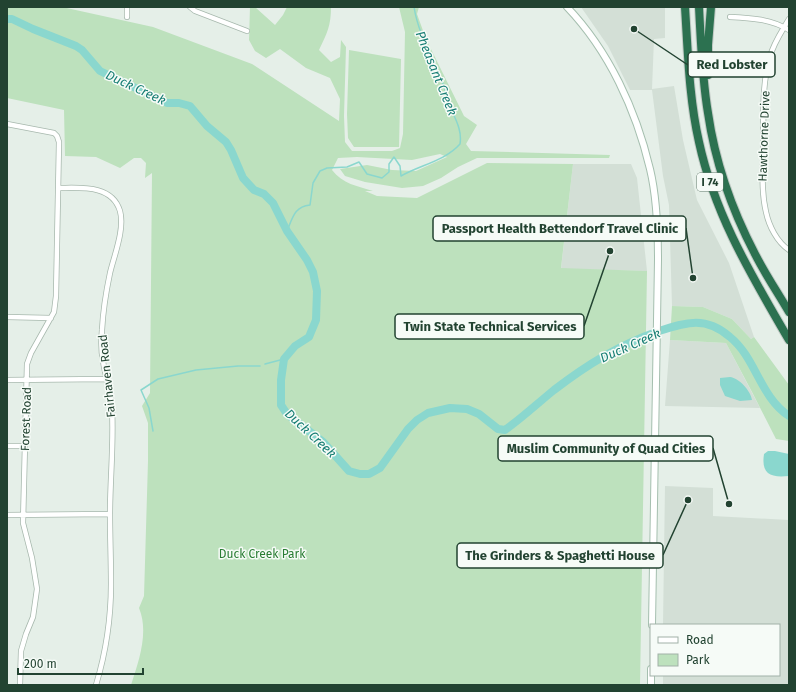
<svg xmlns="http://www.w3.org/2000/svg" width="796" height="692" font-family="'Fira Sans',sans-serif">
  <rect width="100%" height="100%" fill="#e5efe8"/>
  <path fill="#d3dfd6" d="M581,7H665V38L654,39L652,89L674,86L683,140L697,200L729,263L754,337L751,339L732,319L703,307L672,306L669,205L663,176L652,90H630L608,46Z
    M573,164H631L637,178L647,271L561,269Z
    M670,340L726,343L760,408L665,406Z
    M665,486L713,488V516L789,520V685H663V675H779V625H663Z"/>
  <path fill="#bde1bd" d="M7,7H62L153,27L252,64L339,121L340,99L330,78L306,68L280,49L266,58L255,51L249,40L250,7H255L275,25L283,15L287,7H331C331,26 327,33 319,50L331,62L340,57L341,40L346,47L344,116L345,142L352,151H392L400,148L403,134L405,32L399,7H419L417,14L426,39L464,116L477,125L466,144L471,151L610,155L609,158H477L458,167L441,178L423,186L402,188L365,182L345,176L340,169L367,165L392,170L416,171L447,157L440,154L412,160L357,157L338,158L332,170C343,184 357,186 373,191H365L377,196L417,198L487,163L573,164L561,268L647,271L640,685H131C139,661 149,632 139,608L144,596L148,461V423L142,406L150,393L152,173L145,178L146,163L141,158H134L120,168L96,157L65,156L64,110L7,98Z
    M349,50L401,59L399,147H354L348,138L347,114Z
    M672,306L703,307L732,319L751,339L754,337L789,385V441L776,439L752,392L726,343L670,340Z"/>
  <path fill="#8ad7ce" d="M730,377C739,378 751,391 752,400L740,401L725,396L720,385V378Z
    M768,451H775L789,454V476C770,478 761,474 764,454Z"/>
  <g fill="none" stroke-linecap="round" stroke-linejoin="round">
    <path stroke="#8ad7ce" stroke-width="1.5" d="M287,231C293,217 294,207 310,205L313,183L320,171L327,168L347,167L359,162L367,174L382,178L389,172V164L394,157L400,166L401,176C420,165 445,161 460,144C462,132 457,122 452,111C448,100 445,88 440,76C430,53 418,32 414,7
      M265,364L284,359
      M153,431L149,408L141,390L158,379L196,370L238,366H260"/>
    <path stroke="#8ad7ce" stroke-width="8" d="M7,19H12L33,29L76,46L82,50L100,71L167,103H179L190,106L207,126L226,142L231,150L243,178L254,190L264,194L273,203L287,231L307,260L313,272L317,291L316,320L309,337L295,346L284,359L281,380V405L287,414L323,442L349,471L360,474H369L380,468L408,429L417,420L428,413L450,408L467,409L479,414L498,429L505,430C522,418 538,403 554,390C588,364 619,345 659,331C687,322 706,316 730,337C756,358 760,397 789,416"/>
    <defs>
      <path id="street" d="M127,7V17
        M190,7L195,11L247,31
        M730,17C751,18 771,19 789,30
        M789,19C782,31 773,44 770,57C761,86 764,119 763,148C763,170 761,191 766,212C769,226 777,242 789,250
        M7,124L54,133L57,136L59,142L56,296L54,312L31,353L27,364L23,523L32,558L37,589L33,617L26,634L21,651L20,685
        M58,188C80,188 112,184 120,211C125,229 114,256 110,273C106,292 103,311 102,330C101,340 101,351 103,361C105,377 112,392 112,408C114,443 110,479 110,514C110,537 111,560 111,584C111,618 106,652 96,685
        M7,317L51,318
        M7,380L107,379
        M7,446H25
        M7,515L110,514"/>
      <path id="secondary" d="M567,7C609,51 636,110 650,169C657,198 658,230 658,260L652,625
        M651,685V669"/>
      <path id="highway" d="M685,7C688,53 689,98 699,142C715,216 752,276 789,340
        M699,7C701,43 702,78 708,113C715,162 732,210 755,254C765,274 778,293 789,312
        M708,75V45L711,7"/>
    </defs>
    <use href="#street" stroke="#a7b8ad" stroke-width="6"/>
    <use href="#secondary" stroke="#a5bfaf" stroke-width="8"/>
    <use href="#highway" stroke="#c1cac5" stroke-width="10"/>
    <use href="#street" stroke="#fff" stroke-width="4.5"/>
    <use href="#secondary" stroke="#fff" stroke-width="6"/>
    <use href="#highway" stroke="#2c7150" stroke-width="8"/>
  </g>
  <g text-anchor="middle" stroke-width="3" stroke-linejoin="round" paint-order="stroke">
    <rect fill="#f6fbf7" stroke="#627a6c" stroke-width="1" x="697" y="173" width="26" height="18" rx="3"/>
    <g font-size="11" font-weight="bold" fill="#224331">
      <text x="710" y="186">I 74</text>
    </g>
    <g font-size="12" fill="#224331" stroke="#f6fbf7">
      <text transform="translate(764 136) rotate(-88)" y="4">Hawthorne Drive</text>
      <text transform="translate(107 376) rotate(-96)" y="4">Fairhaven Road</text>
      <text transform="translate(26 419) rotate(-88)" y="4">Forest Road</text>
    </g>
    <g font-size="12" fill="#297d33" stroke="#f6fbf7">
      <text x="262" y="558">Duck Creek Park</text>
    </g>
    <g font-size="13" font-style="italic" fill="#177e74" stroke="#f6fbf7">
      <text transform="translate(437 73) rotate(68)" y="5">Pheasant Creek</text>
      <text transform="translate(136 87) rotate(25)" y="5">Duck Creek</text>
      <text transform="translate(630 345) rotate(-24)" y="5">Duck Creek</text>
      <text transform="translate(311 433) rotate(43)" y="5">Duck Creek</text>
    </g>
  </g>
  <path fill="none" stroke="#224331" stroke-width="1.5" d="M634 29L688 65M693 278L686 228M610 251L584 326M729 504L713 448M688 500L663 555"/>
  <g fill="#224331" stroke="#f6fbf7" stroke-width="1.5">
    <circle cx="634" cy="29" r="4"/>
    <circle cx="693" cy="278" r="4"/>
    <circle cx="610" cy="251" r="4"/>
    <circle cx="729" cy="504" r="4"/>
    <circle cx="688" cy="500" r="4"/>
  </g>
  <g fill="#f6fbf7" stroke="#224331" stroke-width="1.5">
    <rect x="688" y="52" width="87" height="25" rx="4"/>
    <rect x="433" y="216" width="253" height="25" rx="4"/>
    <rect x="395" y="314" width="189" height="25" rx="4"/>
    <rect x="498" y="436" width="215" height="25" rx="4"/>
    <rect x="457" y="543" width="206" height="25" rx="4"/>
  </g>
  <g font-size="13" text-anchor="middle" font-weight="bold" fill="#224331">
    <text x="732" y="69">Red Lobster</text>
    <text x="560" y="233">Passport Health Bettendorf Travel Clinic</text>
    <text x="490" y="331">Twin State Technical Services</text>
    <text x="606" y="453">Muslim Community of Quad Cities</text>
    <text x="560" y="560">The Grinders &amp; Spaghetti House</text>
  </g>
  <rect width="796" height="692" fill="none" stroke="#224331" stroke-width="16"/>
  <rect x="650" y="624" width="130" height="52" fill="#f6fbf7" stroke="#a1b1a8"/>
  <rect x="658" y="637" width="20" height="6" fill="#ffffff" stroke="#a1b1a8"/>
  <text x="686" y="644" font-size="12" fill="#224331">Road</text>
  <rect x="658" y="654" width="20" height="12" fill="#bde1bd" stroke="#a1b1a8"/>
  <text x="686" y="664" font-size="12" fill="#224331">Park</text>
  <path d="M18 668v6h125v-6" fill="none" stroke="#224331" stroke-width="2"/>
  <text x="24" y="668" font-size="12" fill="#224331" stroke="#f6fbf7" stroke-width="3" paint-order="stroke">200 m</text>
</svg>
